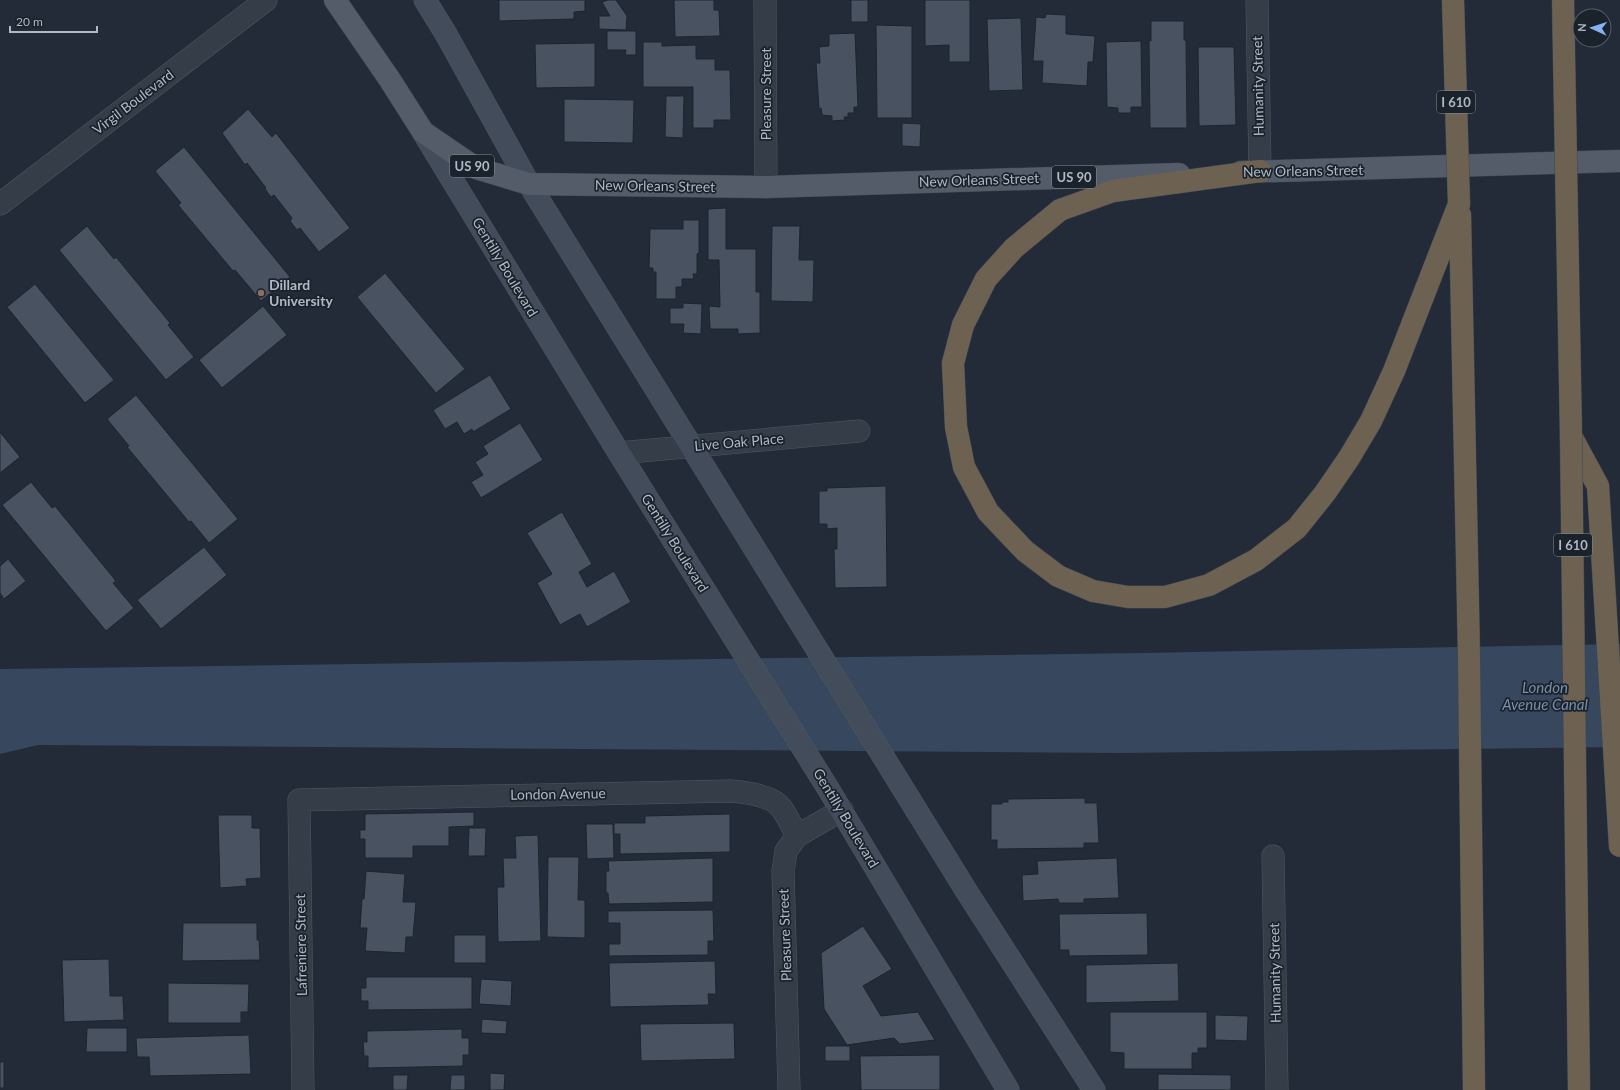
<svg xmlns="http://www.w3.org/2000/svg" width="1620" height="1090" font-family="Lato,sans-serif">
  <rect width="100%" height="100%" fill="#222b37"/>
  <path fill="#36475e" d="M1620,644V747L1120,753L38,745L0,754V669L1142,653Z"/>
  <path fill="#485261" stroke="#1c242e" d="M499,0H585V11L574,12V19L499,21Z
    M608,0H616L627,16L626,30L599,29V16H610L602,2Z
    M674,0H714V10H719L720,36L675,37Z
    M851,0H868V22H851Z
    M925,0H970V62H949V45L925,46Z
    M1046,14L1066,15V34L1095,36L1093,62H1088L1087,86L1042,83L1043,61H1033L1036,17L1045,18Z
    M1021,18L1023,90L989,91L987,19Z
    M1151,21H1184V40H1186L1187,128H1150L1149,40L1151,41Z
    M876,25L912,26V118H877Z
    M607,31H636V55H625L626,50H607Z
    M855,33L858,107H854V113H848V117H844L845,120L832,121V116L822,115L821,108L819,109L816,63H820L819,47L829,46V34Z
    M1141,41L1142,107H1131V113H1118V108L1107,107L1106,42Z
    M643,42H662V46L696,45V59H715V70H730L731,120H714V128H693V87H643Z
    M595,43V87L536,88L535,44Z
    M1198,47H1234L1236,125L1199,126Z
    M666,96H684L683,138L665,137Z
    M564,99L634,100L633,143L564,142Z
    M248,109L272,137L276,133L350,228L319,252L300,228L297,230L290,221L292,218L274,195L271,197L265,189L266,188L247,163L245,165L222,133Z
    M902,123L921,124L920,147L902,146Z
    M184,147L290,277L261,301L235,270L233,271L178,205L181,203L155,171Z
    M726,208V249H756V292H760V333L738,334V329H710L709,306L720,307L719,260H708V209Z
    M683,220H699V253L697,254V274H693L694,279H682V287H676V299H656V272H653V268H649L650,229H683Z
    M87,226L114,259L116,257L170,323L168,325L194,357L166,380L59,250Z
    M772,226H800L799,260H814L813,302L771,301Z
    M385,273L465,369L436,393L357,297Z
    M35,284L114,380L85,403L7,307Z
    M683,303L702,304L701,334L683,333L684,324H670V308H683Z
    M263,306L287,335L222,388L199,360Z
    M490,375L511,409L473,432L472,429L464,434L457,422L445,429L433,410Z
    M136,395L238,519L209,543L191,521L189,522L127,447L129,446L107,419Z
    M520,423L543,460L481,498L471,482L483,475L475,462L488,454L483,446Z
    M0,432L20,457L0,473Z
    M31,482L52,508L55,506L116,581L113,583L134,608L106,631L2,505Z
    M886,486L887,587L835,588L834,549H837V528L827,529V524H819V491H827V488Z
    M562,512L592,564L579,572L587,587L614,571L631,602L587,627L580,614L560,625L537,583L552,574L527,533Z
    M204,547L227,575L161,629L137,600Z
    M8,559L26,581L4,599L0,593V566Z
    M1085,798V803H1097L1099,843H1084V848L997,849V840H991V804H1002V802H1008V799Z
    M474,812V826L449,827V846H413V858H365V839H360V830H365V814Z
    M730,814V852L620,854V834H614V823H645V816Z
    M218,815H252V828H260L261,878L246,879L247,886L220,888Z
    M586,824H613L614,858L587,859Z
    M469,828H486L485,856H468Z
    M538,835L541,941L498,942L497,887H504L503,858H516L515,836Z
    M548,857H579L578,900H585V938L547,937Z
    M713,858V902L609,904L608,893H606V871H609L608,861Z
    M1117,858L1119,898L1084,899V903H1059L1058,899L1023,901L1022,875L1038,874L1037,861Z
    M366,871L405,874L403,902H416L413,937H406L405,953L365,951L367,928H360L362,899H364Z
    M713,910L714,941H708V955L609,956V944H620V923H608V911Z
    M1147,913L1148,955L1069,956V950H1060L1059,914Z
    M183,923H257V940H259L260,960L182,961Z
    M863,926L892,969L863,986L881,1016L918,1012L935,1040L900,1044L894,1038L847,1045L824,1009L821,953Z
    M454,935H486V963H454Z
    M109,959L110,996H123L124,1020L64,1022L62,960Z
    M715,961L716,994H708L709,1005L610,1007L609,963Z
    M1178,963L1179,1001L1086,1003V965Z
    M366,977H472V1009L368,1010V1001H361V988H366Z
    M481,979L512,981L511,1006L479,1004Z
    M168,983L249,984L248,1012H241V1023H168Z
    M1110,1012H1207V1048H1198V1053H1192V1069H1124V1053L1110,1052Z
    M1215,1015L1248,1016L1247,1041L1215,1040Z
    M482,1019L507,1021L506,1034L481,1033Z
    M734,1023L735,1059L641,1061L640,1024Z
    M87,1028H127V1052H86Z
    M462,1029V1038H469V1055H463V1066L368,1068V1056H364L363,1042H367V1031Z
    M249,1035L251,1074L150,1076L149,1057H137L136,1038Z
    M825,1046H850V1061H825Z
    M940,1055V1090H861L860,1056Z
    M0,1062H4V1088H0Z
    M490,1073L505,1074L504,1090H490Z
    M1158,1074L1231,1075V1090H1158Z
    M393,1075H408L407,1090H393Z
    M451,1075H465V1090H450Z"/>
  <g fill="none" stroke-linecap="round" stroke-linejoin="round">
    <defs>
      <path id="street" d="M765,0L766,187
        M1257,0L1260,171
        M0,204L266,0
        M619,453L859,431
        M1273,856L1277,1090
        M303,1090L299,800L730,791C744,792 762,794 775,802C785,809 791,825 797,836
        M789,1090L783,871L786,851L797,836L842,810"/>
      <path id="secondary" d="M425,0L446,34L529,184L967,892L1094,1090
        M423,132L619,453L829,790L1008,1090"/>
      <path id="primary" d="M335,0L390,80L423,132L476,168L529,184L766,187L1179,174
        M1241,172L1620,161"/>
      <path id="highway" d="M1260,171L1113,191L1060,210L1014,248L986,279L963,325L953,363L956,427L964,467L988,512L1025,551L1058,576L1093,591L1128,597H1165L1209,585L1256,560L1297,528L1325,493L1349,458L1371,421L1394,371L1459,204
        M1460,215L1469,656L1474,1090
        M1571,436L1598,486L1620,846"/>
    </defs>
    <use href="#street" stroke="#505862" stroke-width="23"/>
    <use href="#secondary" stroke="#505862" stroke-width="23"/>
    <use href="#primary" stroke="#3e4651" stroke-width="23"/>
    <use href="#highway" stroke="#404852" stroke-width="23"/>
    <use href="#street" stroke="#353d48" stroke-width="22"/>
    <use href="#secondary" stroke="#434c5a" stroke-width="22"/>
    <use href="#primary" stroke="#535c68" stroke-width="22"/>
    <use href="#highway" stroke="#6d6252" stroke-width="22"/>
    <defs>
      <path id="highway-bridge" d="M1453,0L1459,204
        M1563,0L1571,436L1579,1090"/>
    </defs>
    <use href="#highway-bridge" stroke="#404852" stroke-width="23" stroke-linecap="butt"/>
    <use href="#highway-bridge" stroke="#6d6252" stroke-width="22"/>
  </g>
  <circle fill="#8d6e63" stroke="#1a222c" stroke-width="1.5" cx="261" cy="293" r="4"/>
  <g text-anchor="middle" stroke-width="3.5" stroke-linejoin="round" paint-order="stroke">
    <g fill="#1a222c" stroke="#838b96" stroke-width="1">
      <rect x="1437" y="91" width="38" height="22" rx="3"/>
      <rect x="450" y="155" width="44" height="22" rx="3"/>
      <rect x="1052" y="166" width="44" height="22" rx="3"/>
      <rect x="1554" y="534" width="38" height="22" rx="3"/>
    </g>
    <g font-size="13" font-weight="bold" fill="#b0b8c4">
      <text x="1456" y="107">I 610</text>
      <text x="472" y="171">US 90</text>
      <text x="1074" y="182">US 90</text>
      <text x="1573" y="550">I 610</text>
    </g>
    <g font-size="14" fill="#b0b8c4" stroke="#1a222c">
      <text transform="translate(1258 86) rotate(-91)" y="5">Humanity Street</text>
      <text transform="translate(766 94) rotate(-90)" y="5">Pleasure Street</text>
      <text transform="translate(133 102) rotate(-37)" y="5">Virgil Boulevard</text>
      <text transform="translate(1303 171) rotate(-1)" y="5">New Orleans Street</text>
      <text transform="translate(979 180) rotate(-2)" y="5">New Orleans Street</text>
      <text transform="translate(655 186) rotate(1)" y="5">New Orleans Street</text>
      <text transform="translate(505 267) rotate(59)" y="5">Gentilly Boulevard</text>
      <text transform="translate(739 442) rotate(-5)" y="5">Live Oak Place</text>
      <text transform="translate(675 543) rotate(58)" y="5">Gentilly Boulevard</text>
      <text transform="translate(558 794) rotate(-1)" y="5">London Avenue</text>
      <text transform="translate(846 818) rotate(59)" y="5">Gentilly Boulevard</text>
      <text transform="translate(785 935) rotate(-92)" y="5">Pleasure Street</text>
      <text transform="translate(301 945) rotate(-91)" y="5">Lafreniere Street</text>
      <text transform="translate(1275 973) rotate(-91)" y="5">Humanity Street</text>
    </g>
    <g font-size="14" font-weight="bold" fill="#b0b8c4" stroke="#1a222c" text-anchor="start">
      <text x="269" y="290">Dillard<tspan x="269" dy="16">University</tspan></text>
    </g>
    <g font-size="15" font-style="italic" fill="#798fab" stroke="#1a222c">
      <text x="1545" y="693">London<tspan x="1545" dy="17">Avenue Canal</tspan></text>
    </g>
  </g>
  <g transform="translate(1592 28) rotate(273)"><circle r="19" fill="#1a222c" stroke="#565e69"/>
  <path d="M0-3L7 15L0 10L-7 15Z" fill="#86b2f2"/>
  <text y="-6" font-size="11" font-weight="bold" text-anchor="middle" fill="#b0b8c4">N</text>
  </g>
  <path d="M10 26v6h87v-6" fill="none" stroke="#b0b8c4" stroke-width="2"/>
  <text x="16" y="26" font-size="12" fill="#b0b8c4" stroke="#1a222c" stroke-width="3" paint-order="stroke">20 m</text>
</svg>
